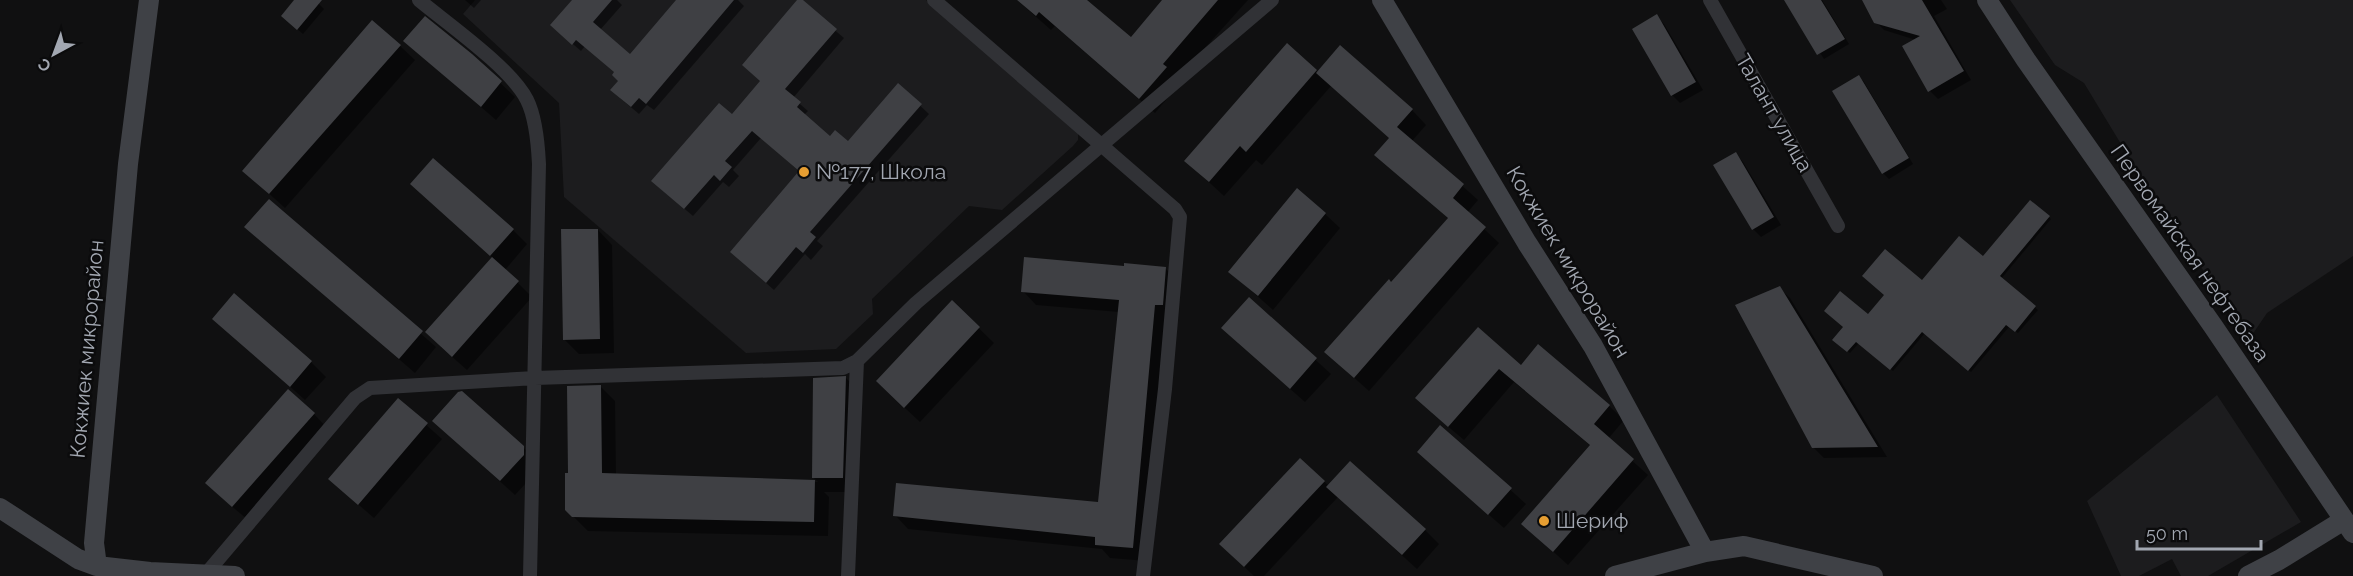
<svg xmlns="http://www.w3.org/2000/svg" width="2353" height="576" font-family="Raleway,sans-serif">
  <rect width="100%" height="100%" fill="#101011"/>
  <path fill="#1c1c1e" d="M475,0H926L1078,133V140L1073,146L1002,210L969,206L872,299L873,314L836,349L746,353L564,197L559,103L463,14Z
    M2010,0H2353V256L2267,313L2250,338L2158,205L2084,83L2055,65Z
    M2217,395L2301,522L2208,576H2181L2172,559L2139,576H2121L2087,501Z"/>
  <path fill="#0007" d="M296,0H315L324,9L303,34L288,21Z
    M465,0H481L474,8Z
    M574,0H617L622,5L600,30L630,56L678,0H738L744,6L654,110L647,105L639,114L620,98V81L616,73L585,46L581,51L560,33Z
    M799,0L844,38L793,98L808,111L804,115L830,138L848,143L898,85L929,114L817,241L823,246L811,260L805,254L774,290L740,260L800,172L761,138L733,170L739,176L729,187L723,182L693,216L661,189L732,116L762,81Z
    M1017,0H1085L1131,39L1164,0H1248L1177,79L1180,83L1155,113L1055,26L1051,30Z
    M1786,0H1822L1849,44L1824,59Z
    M1864,0H1941L1947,9L1934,16L1971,80L1938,99L1930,91L1904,47L1916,40L1884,30L1876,22Z
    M1656,16L1664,24L1703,90L1680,103L1672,95Z
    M405,41L471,55L515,97L496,120Z
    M400,46L415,60L285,208L244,171Z
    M1287,46L1318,73L1412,110L1426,125L1412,141L1478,200L1467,213L1499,243L1369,391L1341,366L1391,284L1449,219L1376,155L1396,142L1331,86L1262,165L1256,160L1224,196L1186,161Z
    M1859,76L1864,82L1913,164L1889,179L1883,173L1834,91Z
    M1735,153L1743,162L1781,225L1761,237L1753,229Z
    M412,184L513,230L527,244L505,270L532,297L467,370L441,347L493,258Z
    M269,201L436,347L415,373L246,227Z
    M2031,202L2051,219L2001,279L2038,310L2018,333L2009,327L1971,372L1925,333L1893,371L1859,343L1850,353L1837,342L1868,316L1922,282L1983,258Z
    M1325,214L1340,228L1273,310L1230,272Z
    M598,230L612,245L614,353L579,354L564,339Z
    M1125,268L1166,269L1179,282L1147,561L1110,558L1102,549L908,529L895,515L1100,504L1119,312L1036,305L1023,291Z
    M1779,288L1790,298L1887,457L1824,458L1813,447Z
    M1249,299L1331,374L1305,402L1238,343Z
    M952,302L994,343L920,422L892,396Z
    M214,319L311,362L326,377L305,400Z
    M1478,329L1521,367L1609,406L1624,420L1608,439L1648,475L1568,565L1523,524L1591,446L1514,382L1464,440L1432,413Z
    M846,378L860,393L857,492H824L829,497L828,536L588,531L573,516L569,474L600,386L615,401L616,475L818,482L813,477Z
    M398,400L442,439L374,518L345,493Z
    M314,414L328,429L248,520L222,498Z
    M434,421L523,447L538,463V470L515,495Z
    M1441,427L1526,504L1504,528L1433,466Z
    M1300,460L1329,486L1425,530L1439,544L1417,569L1338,497L1264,576H1254L1236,559Z"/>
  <path fill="#3f4044" d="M294,0H322L297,30L281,16Z
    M572,0H612L593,22L630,54L676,0H734L646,104L639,98L631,107L610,90L618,81L612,75L614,72L576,40L572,45L550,25Z
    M797,0H803L837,29L785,89L801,102L797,107L830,136L835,130L848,141L898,83L922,104L810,232L816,237L803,253L796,247L766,283L730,252L799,171L752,131L725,161L732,167L720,181L714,175L684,209L651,181L719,103L732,114L760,81L742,65Z
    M1017,0H1087L1131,37L1162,0H1218L1163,64L1167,67L1139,99L1039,12L1036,16Z
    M1784,0H1821L1845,39L1817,55Z
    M1862,0H1922L1964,71L1928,92L1902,46L1920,36L1874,23Z
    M1657,14L1696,82L1671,96L1632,29Z
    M425,16L472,54L502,81L481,107L403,41Z
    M372,20L401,45L269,194L242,171Z
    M1287,43L1317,70L1246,152L1240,146L1209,182L1184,161Z
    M1340,45L1413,109L1397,127L1464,184L1453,198L1486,227L1354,378L1324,352L1389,279L1391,282L1448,218L1374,155L1389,138L1316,73Z
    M1859,75L1909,158L1882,174L1832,91Z
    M1736,152L1774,217L1752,230L1713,165Z
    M433,158L514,229L490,256L410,184Z
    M1297,188L1326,213L1258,296L1228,272Z
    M269,199L423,331L399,359L244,227Z
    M2030,200L2050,216L2000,276L2036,306L2015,332L2006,325L1968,371L1922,332L1890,370L1856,342L1847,352L1832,340L1843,327L1824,311L1840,291L1868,314L1884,295L1862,276L1885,249L1922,280L1959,236L1983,256Z
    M561,229H598L600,339L563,340Z
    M492,257L519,281L452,357L425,332Z
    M1024,257L1124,266V263L1166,267L1163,305H1155L1133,548L1095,545V537L893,516L896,483L1098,502L1119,300L1021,292Z
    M1780,286L1813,340L1878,447L1812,448L1735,305Z
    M234,293L312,361L290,387L212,319Z
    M1249,297L1317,358L1290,389L1221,328Z
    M952,300L980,327L904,408L876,381Z
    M1478,327L1521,365L1538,344L1610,405L1594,424L1634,459L1553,552L1521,524L1590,445L1499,369L1448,427L1415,398Z
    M846,376L843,478H812L813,378Z
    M601,385L602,473L815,480L814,522L572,517L565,510V473H568L567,386Z
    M288,389L315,413L232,507L205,483Z
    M462,391L524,446V455L500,481L432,421L458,392Z
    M398,398L428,423L358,505L328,479Z
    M1440,425L1512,488L1488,515L1417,452Z
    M1300,458L1325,481L1244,567L1219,544Z
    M1350,461L1426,529L1402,555L1326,487Z"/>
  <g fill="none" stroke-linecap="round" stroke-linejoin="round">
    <path stroke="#313236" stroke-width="14" d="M419,0C448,24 511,68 527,100C536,118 538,144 539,164L530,576
      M934,0L1175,209L1180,217L1165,389L1143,576
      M1710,0L1838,226
      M205,575L355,398L370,388L535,378L843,368L857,361L916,303L1272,0
      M848,576L857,361"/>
    <path stroke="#3f4146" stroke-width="20" d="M1382,0L1527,243L1593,346L1705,552
      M1987,0L2026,60L2213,326L2353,533
      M0,508L78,559L97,566L150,572L235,576
      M97,566L94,543L128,164L149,0
      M1615,576L1705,552L1744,546L1873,576
      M2248,576L2279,560L2344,520"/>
  </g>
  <g fill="#e69e32" stroke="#0b0b0c" stroke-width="2">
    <circle cx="804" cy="172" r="6"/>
    <circle cx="1544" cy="521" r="6"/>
  </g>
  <g text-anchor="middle" stroke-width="5" stroke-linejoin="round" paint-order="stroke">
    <g font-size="21" fill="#a2a7b1" stroke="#0b0b0c">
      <text transform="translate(1774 113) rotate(60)" y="7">Талант улица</text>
      <text transform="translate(2190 253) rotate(55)" y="7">Первомайская нефтебаза</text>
      <text transform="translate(1568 262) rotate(59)" y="7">Кокжиек микрорайон</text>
      <text transform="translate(87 349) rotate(-85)" y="7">Кокжиек микрорайон</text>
    </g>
    <g font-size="21" fill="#a2a7b1" stroke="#0b0b0c" text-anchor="start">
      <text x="816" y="179">№177, Школа</text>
      <text x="1556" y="528">Шериф</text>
    </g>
  </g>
  <g transform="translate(54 54) rotate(221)" stroke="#0b0b0c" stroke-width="4.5" paint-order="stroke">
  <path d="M0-4.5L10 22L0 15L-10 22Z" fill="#a2a7b1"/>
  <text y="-9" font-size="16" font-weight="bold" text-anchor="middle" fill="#a2a7b1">С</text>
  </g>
  <path d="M2137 540v9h124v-9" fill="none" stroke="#a2a7b1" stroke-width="3"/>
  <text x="2146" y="540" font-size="18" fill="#a2a7b1" stroke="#0b0b0c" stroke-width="4.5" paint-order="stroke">50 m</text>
</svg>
